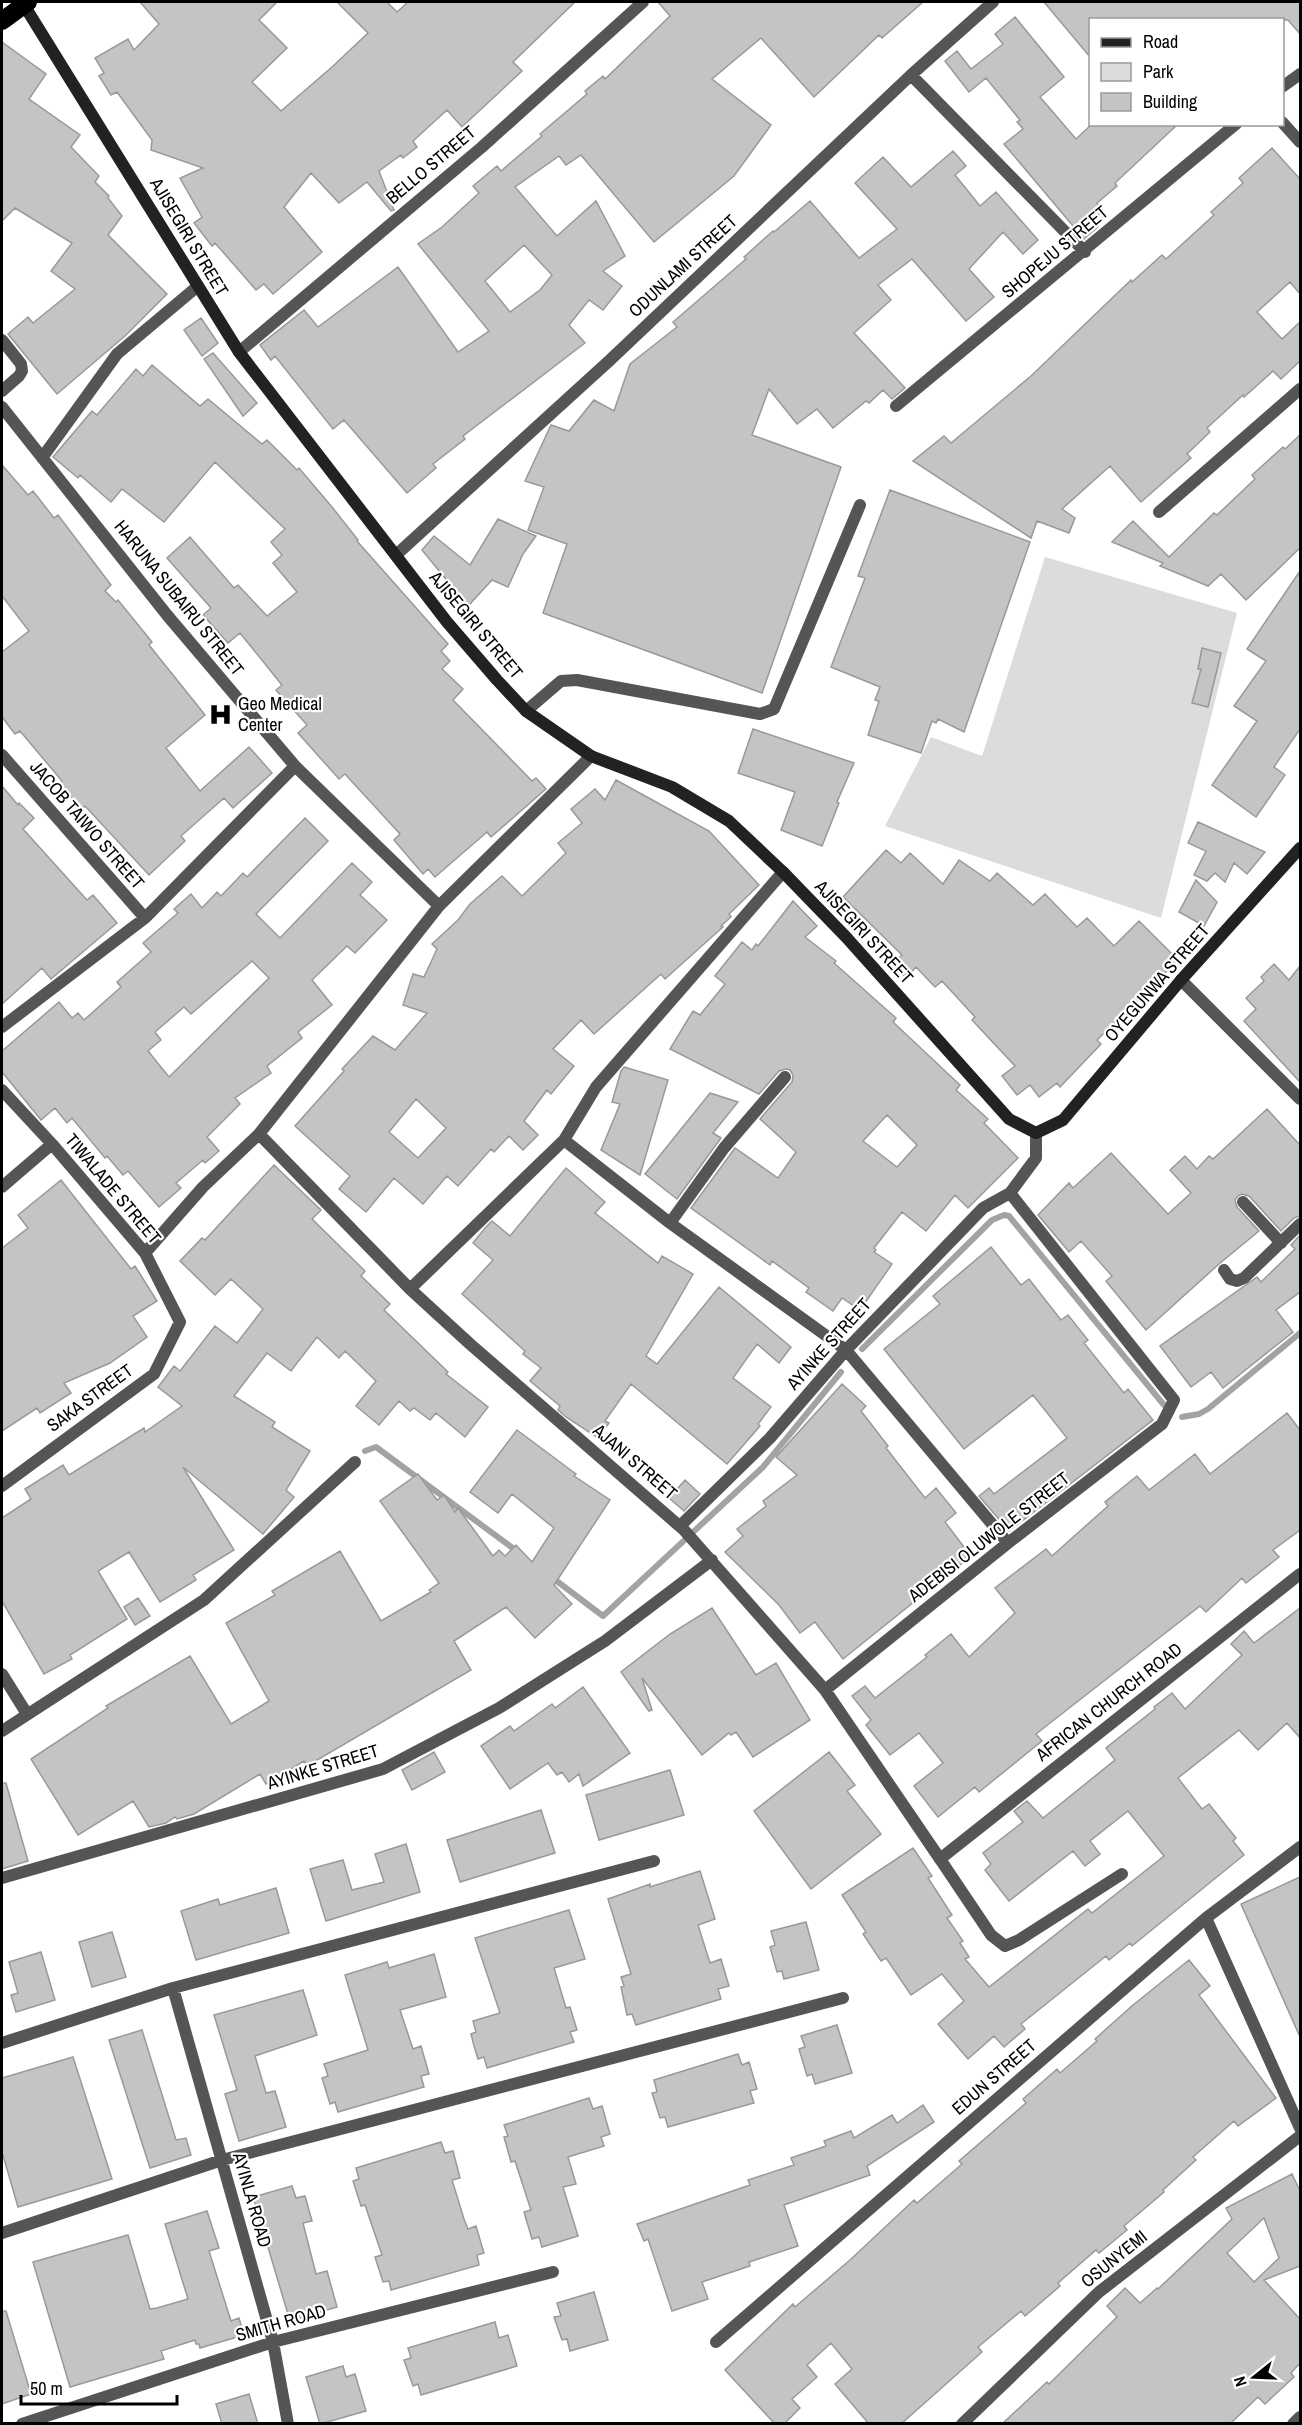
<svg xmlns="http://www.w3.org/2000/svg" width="1302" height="2425" font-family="'Archivo Narrow',sans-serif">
  <rect width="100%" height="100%" fill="#fff"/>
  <path fill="#dcdcdc" d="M1045,557L1237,613L1161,918L885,826L931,737L982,756Z"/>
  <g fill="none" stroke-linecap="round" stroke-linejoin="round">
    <path stroke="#a3a3a3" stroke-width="6" d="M862,1349L992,1220L1004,1215L1009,1216L1164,1405
      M1182,1417L1199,1414L1208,1409L1300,1333
      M365,1451L376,1447L518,1552
      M550,1576L603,1616L763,1467L841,1372"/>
  </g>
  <path fill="#c4c4c4" stroke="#999" stroke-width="1.5" fill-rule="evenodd" d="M140,2H277L259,20L287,48L252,82L281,111L332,67L368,33L337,2H387L397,12L408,2H575L513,62L522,71L462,127L447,110L413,141L417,147L403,158L401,155L379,171L394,210L391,211L367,182L339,203L311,173L284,207L322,252L273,294L264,284L256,290L215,243L212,246L194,223L202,217L180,178L203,168L151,150L152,140L117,92L111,95L99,76L104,73L95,58L128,39L134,50L159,24Z
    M658,2H923L882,38L879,35L814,97L761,38L712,79L771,125L734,176L654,242L581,155L566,165L559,156L515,187L557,236L596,201L625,256L603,271L622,286L603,310L589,300L569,325L585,343L463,436L465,439L433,464L436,468L407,493L344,420L333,429L275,356L271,360L260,345L304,310L318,327L398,267L458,352L489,331L418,244L442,227L479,193L473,186L497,166L501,171L542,136L540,134L587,94L585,91L603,76L605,79L670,16ZM524,245L552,275L540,290L510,312L485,281Z
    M1044,2H1300V34L1288,20H1090V57Z
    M1015,17L1064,77L1040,97L1076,139L1092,124H1178L1115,183L1117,186L1097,203L1103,211L1093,220L1098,227L1084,239L1004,144L1023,129L1017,122L1020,120L986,78L969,92L945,61L957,51L971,69L1003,44L995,34Z
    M2,42L46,74L29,99L80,135L71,147L99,176L95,182L109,196L108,198L122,216L108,235L167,294L125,336L57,394L8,334L28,317L33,323L75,289L51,271L72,243L15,208L2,221Z
    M1272,148L1300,179V294L1290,282L1257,312L1282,339L1300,322V361L1281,379L1273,371L1244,397L1243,395L1207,428L1210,432L1187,454L1191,458L1141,502L1110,466L1062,509L1075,518L1069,533L1037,521L1031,538L913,461L944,436L951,443L1031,376L1131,280L1132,282L1162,255L1166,259L1214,215L1211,212L1243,183L1239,178Z
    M953,151L966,166L955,175L980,206L996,192L1038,240L1023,254L1003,232L969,269L994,297L966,321L912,259L878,285L891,300L854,333L905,388L892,399L883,390L869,403L866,401L833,428L817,409L797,424L769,389L752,435L841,467L762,693L543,613L567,544L528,530L544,487L525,481L551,425L569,431L594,400L614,411L630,364L677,327L673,322L746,259L744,257L773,231L774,232L810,201L859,258L897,229L855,183L883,157L911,187Z
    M201,318L218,343L202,356L184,330Z
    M213,353L257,403L243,416L204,359Z
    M152,365L200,406L208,399L262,444L267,440L297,470L299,468L332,507L358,540L357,541L448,644L441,651L450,661L442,669L463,689L453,700L532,781L536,778L546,789L491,837L487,832L435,877L428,869L423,874L394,840L400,834L345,774L339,779L298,733L307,725L276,690L282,685L240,633L228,643L203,615L211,608L167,558L190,537L234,588L238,585L267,616L297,592L273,563L282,555L271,542L285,529L215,462L164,522L122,489L111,502L80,475L78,478L53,457L92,411L97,415L136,369L143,376Z
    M1300,435V548L1246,600L1221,574L1208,586L1160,566L1163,563L1112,542L1133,521L1169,557L1214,513L1217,515L1255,479L1252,475L1283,447L1285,449Z
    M2,465L28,495L33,491L54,518L58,515L111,585L105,591L116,602L118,600L152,642L149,645L205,715L166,748L200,791L249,747L272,773L233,808L224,798L181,836L185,841L149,875L85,806L82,809L60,784L62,781L20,731L15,734L2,717V652L29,631L2,596Z
    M890,490L1030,542L964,732L938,719L936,723L932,721L921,753L868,735L879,701L875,700L880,687L831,667L865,578L858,576Z
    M498,519L536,536L523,554L508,587L492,580L468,606L422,550L434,536L470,565Z
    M1300,571V729L1274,767L1285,775L1256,817L1212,785L1257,721L1234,706L1266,661L1247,649Z
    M1202,648L1221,653L1208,707L1192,703L1201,669H1198Z
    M753,729L854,763L837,802L839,803L822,846L781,830L795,792L738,773Z
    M616,780L709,831L759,885L729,914L731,917L721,926L723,927L665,979L661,974L594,1034L581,1020L553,1049L574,1066L551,1094L547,1090L524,1121L538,1135L523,1150L509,1136L494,1152L491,1149L458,1186L447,1176L423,1204L394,1178L366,1212L339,1189L350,1176L295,1126L344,1071L342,1069L373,1036L395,1050L427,1013L403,1005L413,974L424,977L437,949L432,944L458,920L470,904L502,876L522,896L566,853L558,843L582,823L571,809L595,789L605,800ZM416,1099L446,1128L418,1158L389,1132Z
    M2,786L18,805L19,803L34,818L23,829L87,900L93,895L117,923L51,979L42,968L2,1004Z
    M305,818L328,841L256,914L280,938L352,863L372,882L360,895L387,920L355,953L347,946L312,980L332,1005L298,1032L302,1038L267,1066L271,1073L235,1098L240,1104L207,1137L219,1151L205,1163L203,1160L176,1183L181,1188L159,1207L128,1171L123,1175L107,1156L105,1158L72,1118L67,1123L55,1108L41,1120L2,1072V1051L59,1002L72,1018L78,1013L84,1020L121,987L117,982L151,952L143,943L178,913L174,909L191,894L202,908L217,892L221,896L243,873L247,877ZM252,961L269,978L169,1077L148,1051L161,1040L155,1032L184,1007L191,1014Z
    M1198,822L1265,852L1247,874L1234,863L1225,882L1215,873L1207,881L1194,875L1206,851L1188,843Z
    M886,850L901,863L910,853L943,884L959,860L990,881L997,873L1033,905L1045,894L1077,927L1087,918L1114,946L1139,921L1178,960L1097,1040L1101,1044L1060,1087L1057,1083L1039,1097L1030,1085L1017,1095L1002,1076L1015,1066L972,1020L975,1017L942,981L935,987L916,967L906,978L892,964L902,955L843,897Z
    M1196,880L1217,902L1204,926L1179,912Z
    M793,901L817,926L805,937L836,961L834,963L896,1018L893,1022L960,1085L956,1090L988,1119L984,1123L1018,1158L968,1208L955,1195L926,1231L902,1212L874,1248L876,1250L874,1252L892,1264L860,1310L842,1298L833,1311L806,1292L809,1288L772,1261L770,1265L691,1208L735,1148L778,1178L796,1152L760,1119L792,1082L793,1075L790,1070L786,1069L779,1071L759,1094L670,1049L693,1011L700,1015L725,984L715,976L742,942L752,950L756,944L758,946ZM887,1115L917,1145L897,1167L863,1141Z
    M1274,964L1289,980L1300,966V1082L1244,1021L1256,1009L1246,998L1264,981L1261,977Z
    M624,1067L668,1080L640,1175L601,1150L620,1104L612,1102L621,1071Z
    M710,1093L738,1102L713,1133L721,1138L677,1199L645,1174Z
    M1267,1109L1300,1145V1216L1294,1218L1281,1231L1249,1196L1242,1194L1238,1196L1235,1200L1237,1207L1259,1231L1219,1264L1146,1330L1106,1281L1112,1276L1081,1241L1069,1252L1038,1215L1069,1183L1073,1188L1111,1153L1168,1214L1191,1193L1170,1170L1185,1156L1197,1169L1209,1156L1213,1159Z
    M274,1165L321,1210L312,1219L365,1271L361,1276L390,1304L384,1310L448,1372L446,1374L488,1407L465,1437L436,1413L430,1420L414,1408L410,1411L399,1401L379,1425L356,1406L376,1381L345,1351L339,1358L317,1337L291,1371L267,1353L234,1396L275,1422L272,1427L310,1451L286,1490L294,1497L263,1534L183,1467L234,1550L193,1575L196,1580L160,1602L129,1552L98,1571L127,1619L70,1655L72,1659L44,1674L2,1601V1518L31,1499L25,1489L63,1465L69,1475L144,1428L145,1432L182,1406L158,1387L174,1366L180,1371L215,1326L237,1343L263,1309L231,1279L215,1295L180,1261L202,1238L205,1240Z
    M566,1168L605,1202L595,1213L658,1263L662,1256L693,1274L646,1356L657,1364L719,1287L791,1347L779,1363L757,1344L733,1378L771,1407L758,1424L760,1426L727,1464L631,1384L605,1421L609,1423L598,1438L566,1417L558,1410L560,1406L530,1381L541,1368L523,1354L525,1351L462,1294L493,1260L473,1243L486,1227L492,1221L510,1236Z
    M61,1180L131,1269L135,1266L157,1301L133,1316L147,1337L110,1363L64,1383L71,1393L40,1413L37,1408L2,1431V1248L28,1228L18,1215Z
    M1300,1235V1292L1276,1310L1293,1332L1223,1388L1211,1372L1191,1387L1160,1346L1257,1277L1261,1282L1295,1249L1291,1245Z
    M991,1247L1021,1285L1029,1279L1061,1320L1068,1315L1088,1340L1084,1343L1124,1393L1128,1389L1153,1420L1009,1531L979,1496L989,1488L994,1494L1067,1438L1033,1395L964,1449L884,1349L940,1304L933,1296Z
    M842,1384L866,1406L861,1411L888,1446L886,1448L925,1498L936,1488L956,1513L945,1522L971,1556L843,1659L815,1622L800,1633L779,1605L725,1552L743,1536L737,1529L766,1506L763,1501L797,1475L776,1457Z
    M1287,1413L1300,1430V1530L1273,1550L1279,1557L1246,1583L1242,1578L1206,1612L1200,1606L1036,1734L1042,1741L979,1792L975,1787L938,1817L914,1786L943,1763L919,1733L890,1755L866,1725L871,1720L852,1696L865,1686L875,1698L927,1657L925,1655L951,1634L969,1657L1015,1613L995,1588L1046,1549L1052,1556L1108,1506L1105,1502L1137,1476L1149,1490L1195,1454L1210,1474Z
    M517,1430L576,1474L574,1476L610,1500L554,1585L572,1604L535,1638L506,1607L454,1641L471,1670L307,1766L304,1761L266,1784L260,1774L194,1814L177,1819L175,1817L166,1823L149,1827L133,1801L78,1835L31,1759L108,1708L106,1706L190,1656L231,1724L269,1701L226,1623L275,1595L272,1591L340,1551L381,1621L431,1592L429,1590L439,1583L380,1501L418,1474L437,1500L444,1495L455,1512L458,1508L493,1556L499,1550L505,1556L516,1545L532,1562L554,1528L512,1494L498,1513L470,1492Z
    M685,1480L700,1494L684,1511L669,1498Z
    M138,1598L150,1616L135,1625L124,1607Z
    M712,1608L756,1675L776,1663L810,1720L753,1757L736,1732L731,1735L729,1733L702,1755L642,1678L652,1710L649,1711L621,1672L670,1634Z
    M1300,1608V1738L1287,1723L1258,1750L1239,1730L1178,1778L1202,1809L1209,1804L1236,1838L1233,1841L1244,1855L1132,1946L1130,1943L1109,1960L1106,1956L1021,2024L1025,2029L1004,2047L994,2036L968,2059L938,2024L964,2001L942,1974L911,1995L886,1958L881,1961L863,1934L866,1932L842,1895L913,1848L932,1876L928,1878L952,1915L947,1918L963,1941L960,1943L969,1957L965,1959L989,1987L1088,1909L1092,1913L1164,1856L1128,1811L1090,1841L1100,1854L1085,1866L1073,1851L1009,1901L985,1870L991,1864L983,1853L1023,1822L1014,1811L1027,1801L1043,1818L1115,1760L1106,1748L1155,1709L1154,1707L1172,1693L1185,1709L1242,1655L1231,1644L1244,1631L1254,1643Z
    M583,1687L630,1753L583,1786L579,1774L569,1782L562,1772L557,1775L548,1763L510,1789L481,1746L510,1726L514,1731L552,1704L555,1708Z
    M434,1752L445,1772L412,1790L402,1770Z
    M829,1752L855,1785L847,1791L881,1834L811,1889L754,1811Z
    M670,1770L684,1815L599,1840L586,1795Z
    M2,1783H6L28,1861L2,1869Z
    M541,1810L555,1853L460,1882L447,1840Z
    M406,1844L420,1892L326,1921L310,1869L343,1860L352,1890L384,1882L375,1854Z
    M700,1871L715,1919L698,1925L710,1963L721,1959L729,1986L718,1989L721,1999L636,2025L632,2014L627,2015L621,1987L624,1986L621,1977L631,1974L608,1899L650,1884V1887Z
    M1300,1877V2037L1241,1904Z
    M276,1888L289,1933L196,1960L181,1911L218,1899L220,1905Z
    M569,1910L585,1959L554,1968L566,2008L570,2007L577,2030L570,2032L574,2042L487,2068L484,2057L478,2059L474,2046L471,2034L476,2032L473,2021L500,2013L475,1938Z
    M806,1922L819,1970L784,1979L782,1971L777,1972L770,1947L775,1945L771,1931Z
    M112,1932L126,1977L92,1987L79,1942Z
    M41,1952L55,2000L16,2012L11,1995L18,1993L9,1962Z
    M434,1954L446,1997L400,2010L413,2049L421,2046L429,2074L421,2076L424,2087L338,2112L335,2102L330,2104L322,2078L328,2076L324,2064L368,2050L345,1975L387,1962L389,1968Z
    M1189,1960L1210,1986L1199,1995L1276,2098L1238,2126L1234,2121L1193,2157L1196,2160L1163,2190L1164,2192L1124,2226L1127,2230L1099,2253L1096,2250L1058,2283L1060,2286L1025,2316L1021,2311L978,2347L982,2352L901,2424H869L835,2384L852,2369L831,2343L807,2365L817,2377L792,2399L800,2408L784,2424H775L725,2370L793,2304L795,2307L850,2260L914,2200L917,2203L962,2164L959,2161L1026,2103L1023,2099L1057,2069L1060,2073L1097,2041L1095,2039L1133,2005Z
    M303,1990L317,2035L255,2056L266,2093L275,2091L286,2127L239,2141L225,2094L237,2090L214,2015Z
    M837,2025L852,2073L815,2084L812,2074L807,2076L799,2049L805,2047L801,2036Z
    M142,2030L176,2140L186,2138L191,2155L150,2168L109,2040Z
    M738,2054L742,2065L749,2062L757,2089L750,2091L754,2103L668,2127L665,2117L660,2118L652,2093L657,2092L654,2080Z
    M73,2057L112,2179L18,2207L2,2152V2078Z
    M589,2098L593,2109L602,2106L610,2134L601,2137L604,2146L568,2157L576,2184L563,2187L578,2236L542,2247L539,2237L532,2239L524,2212L531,2210L515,2161L511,2162L504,2137L508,2136L504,2125Z
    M923,2105L934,2122L867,2166L870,2175L784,2205L798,2246L749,2262L750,2266L702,2282L708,2299L672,2311L648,2239L644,2241L637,2224L750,2185L748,2180L794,2165L791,2158L826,2146L824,2141L851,2131L854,2138L892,2115L897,2123Z
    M441,2142L445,2153L453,2151L460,2178L452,2180L464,2219L468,2229L476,2226L484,2253L477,2255L479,2265L391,2290L389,2281L383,2282L375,2257L382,2255L365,2205L361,2206L353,2181L359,2179L356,2168Z
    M1292,2174L1300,2191V2266L1264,2280L1300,2319V2363L1291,2373L1294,2377L1265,2404L1258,2397L1230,2424H1002L1047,2382L1049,2384L1117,2317L1107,2306L1125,2288L1140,2303L1157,2288L1158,2289L1232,2219L1226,2208ZM1264,2218L1279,2258L1254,2282L1227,2253Z
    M292,2186L296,2198L305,2196L312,2221L303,2223L316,2274L327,2271L337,2307L290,2321L253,2197Z
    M207,2211L219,2248L209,2251L231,2321L239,2318L244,2335L200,2348L199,2344H196L195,2340L161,2351L164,2359L70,2387L33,2262L128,2235L150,2309L157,2308L188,2299L165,2224Z
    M594,2292L608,2340L570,2351L567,2339L562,2340L554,2317L561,2316L557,2303Z
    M2,2311H6L31,2394L2,2404Z
    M495,2322L499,2338L508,2335L517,2366L421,2395L418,2384L413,2386L404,2360L411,2358L408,2348Z
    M343,2366L346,2377L355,2374L366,2411L320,2424L306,2377Z
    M249,2394L258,2424H222L216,2404Z"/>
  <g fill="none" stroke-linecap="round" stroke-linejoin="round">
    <path stroke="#555" stroke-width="12" d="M2,340L21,364L22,371L19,376L2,391
      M526,711L561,681L577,680L760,714L774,709L860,505
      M1243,1202L1281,1243
      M1224,1270L1230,1279L1237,1281L1244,1278L1300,1224
      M940,1859L991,1935L1005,1946L1019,1940L1122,1874"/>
    <path stroke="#555" stroke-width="12" d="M911,75L1085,252
      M1282,87L1300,74
      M1282,122L1300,142
      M239,352L482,147L643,2
      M896,406L1236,124
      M2,407L167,615L295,766L439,906
      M42,458L117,354L198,286
      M1159,512L1300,389
      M396,555L609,361L911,75L993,2
      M2,755L145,918
      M1181,980L1300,1099
      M2,1027L145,918L295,766
      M2,1090L52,1144L145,1253L180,1322L154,1374L2,1486
      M259,1134L410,1289L470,1344L684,1530L825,1690L940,1859L1300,1574
      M564,1140L670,1223L846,1350L1008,1543
      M2,1187L52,1144
      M670,1223L724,1148L785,1077
      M145,1253L203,1187L259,1134L439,906L591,756
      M410,1289L564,1140L596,1087L783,872
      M680,1526L770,1438L846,1350L983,1208L1010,1193L1036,1158V1133
      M2,1674L27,1714
      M825,1690L1008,1543L1162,1424L1174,1400L1010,1193
      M2,1731L204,1600L355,1462
      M2,1878L383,1769L499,1708L605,1641L712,1560
      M1206,1918L1300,2128
      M173,1988L273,2342L288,2424
      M2,2043L173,1988L654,1861
      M2,2233L222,2160L843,1998
      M716,2342L1206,1918L1300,1847
      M22,2424L273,2342L553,2272
      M962,2424L1099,2292L1300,2136
      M1293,2424L1300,2417"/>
    <path stroke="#222" stroke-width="12" d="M24,5L239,352L447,622L497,680L526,711L591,756L672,787L729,821L783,872L846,937L1009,1119L1036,1133L1063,1120L1181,980L1300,848"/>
    <path stroke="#000" stroke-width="18" d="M2,21L28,2"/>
  </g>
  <defs>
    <symbol id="hospital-bare" viewBox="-9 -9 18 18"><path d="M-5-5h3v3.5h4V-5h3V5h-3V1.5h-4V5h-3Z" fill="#000" stroke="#fff" stroke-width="2.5" paint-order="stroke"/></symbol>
  </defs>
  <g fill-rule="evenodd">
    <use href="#hospital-bare" x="204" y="698" width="33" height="33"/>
  </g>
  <g text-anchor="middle" stroke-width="4.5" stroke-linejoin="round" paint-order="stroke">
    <g font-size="18" fill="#000" stroke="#fff">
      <text transform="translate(431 165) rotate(-40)" y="6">BELLO STREET</text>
      <text transform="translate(189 237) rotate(59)" y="6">AJISEGIRI STREET</text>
      <text transform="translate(1055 252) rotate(-40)" y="6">SHOPEJU STREET</text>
      <text transform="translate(683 266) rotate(-43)" y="6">ODUNLAMI STREET</text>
      <text transform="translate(179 598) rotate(51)" y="6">HARUNA SUBAIRU STREET</text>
      <text transform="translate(476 625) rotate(50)" y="6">AJISEGIRI STREET</text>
      <text transform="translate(87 825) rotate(49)" y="6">JACOB TAIWO STREET</text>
      <text transform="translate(864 932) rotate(47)" y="6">AJISEGIRI STREET</text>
      <text transform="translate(1157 983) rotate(-49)" y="6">OYEGUNWA STREET</text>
      <text transform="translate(113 1189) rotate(50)" y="6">TIWALADE STREET</text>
      <text transform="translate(829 1344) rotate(-48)" y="6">AYINKE STREET</text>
      <text transform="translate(90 1398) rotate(-36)" y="6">SAKA STREET</text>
      <text transform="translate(635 1462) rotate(41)" y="6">AJANI STREET</text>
      <text transform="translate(989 1537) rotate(-38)" y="6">ADEBISI OLUWOLE STREET</text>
      <text transform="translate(1109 1702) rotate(-38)" y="6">AFRICAN CHURCH ROAD</text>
      <text transform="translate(323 1767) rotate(-17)" y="6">AYINKE STREET</text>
      <text transform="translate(994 2077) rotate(-41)" y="6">EDUN STREET</text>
      <text transform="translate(252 2200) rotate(74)" y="6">AYINLA ROAD</text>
      <text transform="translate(1114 2259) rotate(-39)" y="6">OSUNYEMI</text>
      <text transform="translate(281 2323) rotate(-16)" y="6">SMITH ROAD</text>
    </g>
    <g font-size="18" fill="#000" stroke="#fff" text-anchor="start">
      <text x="238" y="710">Geo Medical<tspan x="238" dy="21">Center</tspan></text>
    </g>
  </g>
  <rect width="1302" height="2425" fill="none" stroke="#000000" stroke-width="6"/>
  <rect x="1089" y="18" width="195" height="108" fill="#ffffff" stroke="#999999" stroke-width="1.5"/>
  <rect x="1101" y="38" width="30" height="9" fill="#222222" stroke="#999999" stroke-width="1.5"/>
  <text x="1143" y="48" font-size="18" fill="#000000">Road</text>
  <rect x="1101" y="63" width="30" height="18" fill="#dcdcdc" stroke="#999999" stroke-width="1.5"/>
  <text x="1143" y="78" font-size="18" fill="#000000">Park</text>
  <rect x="1101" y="93" width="30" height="18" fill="#c4c4c4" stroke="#999999" stroke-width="1.5"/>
  <text x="1143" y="108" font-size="18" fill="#000000">Building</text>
  <g transform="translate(1254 2377) rotate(252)" stroke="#ffffff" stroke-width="4.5" paint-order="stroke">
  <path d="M0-4.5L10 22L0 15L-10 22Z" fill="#000000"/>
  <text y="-9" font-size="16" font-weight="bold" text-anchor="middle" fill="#000000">N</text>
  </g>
  <path d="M21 2395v9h156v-9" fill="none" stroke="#000000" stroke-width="3"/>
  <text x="30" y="2395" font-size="18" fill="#000000" stroke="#ffffff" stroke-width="4.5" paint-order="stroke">50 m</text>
</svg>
